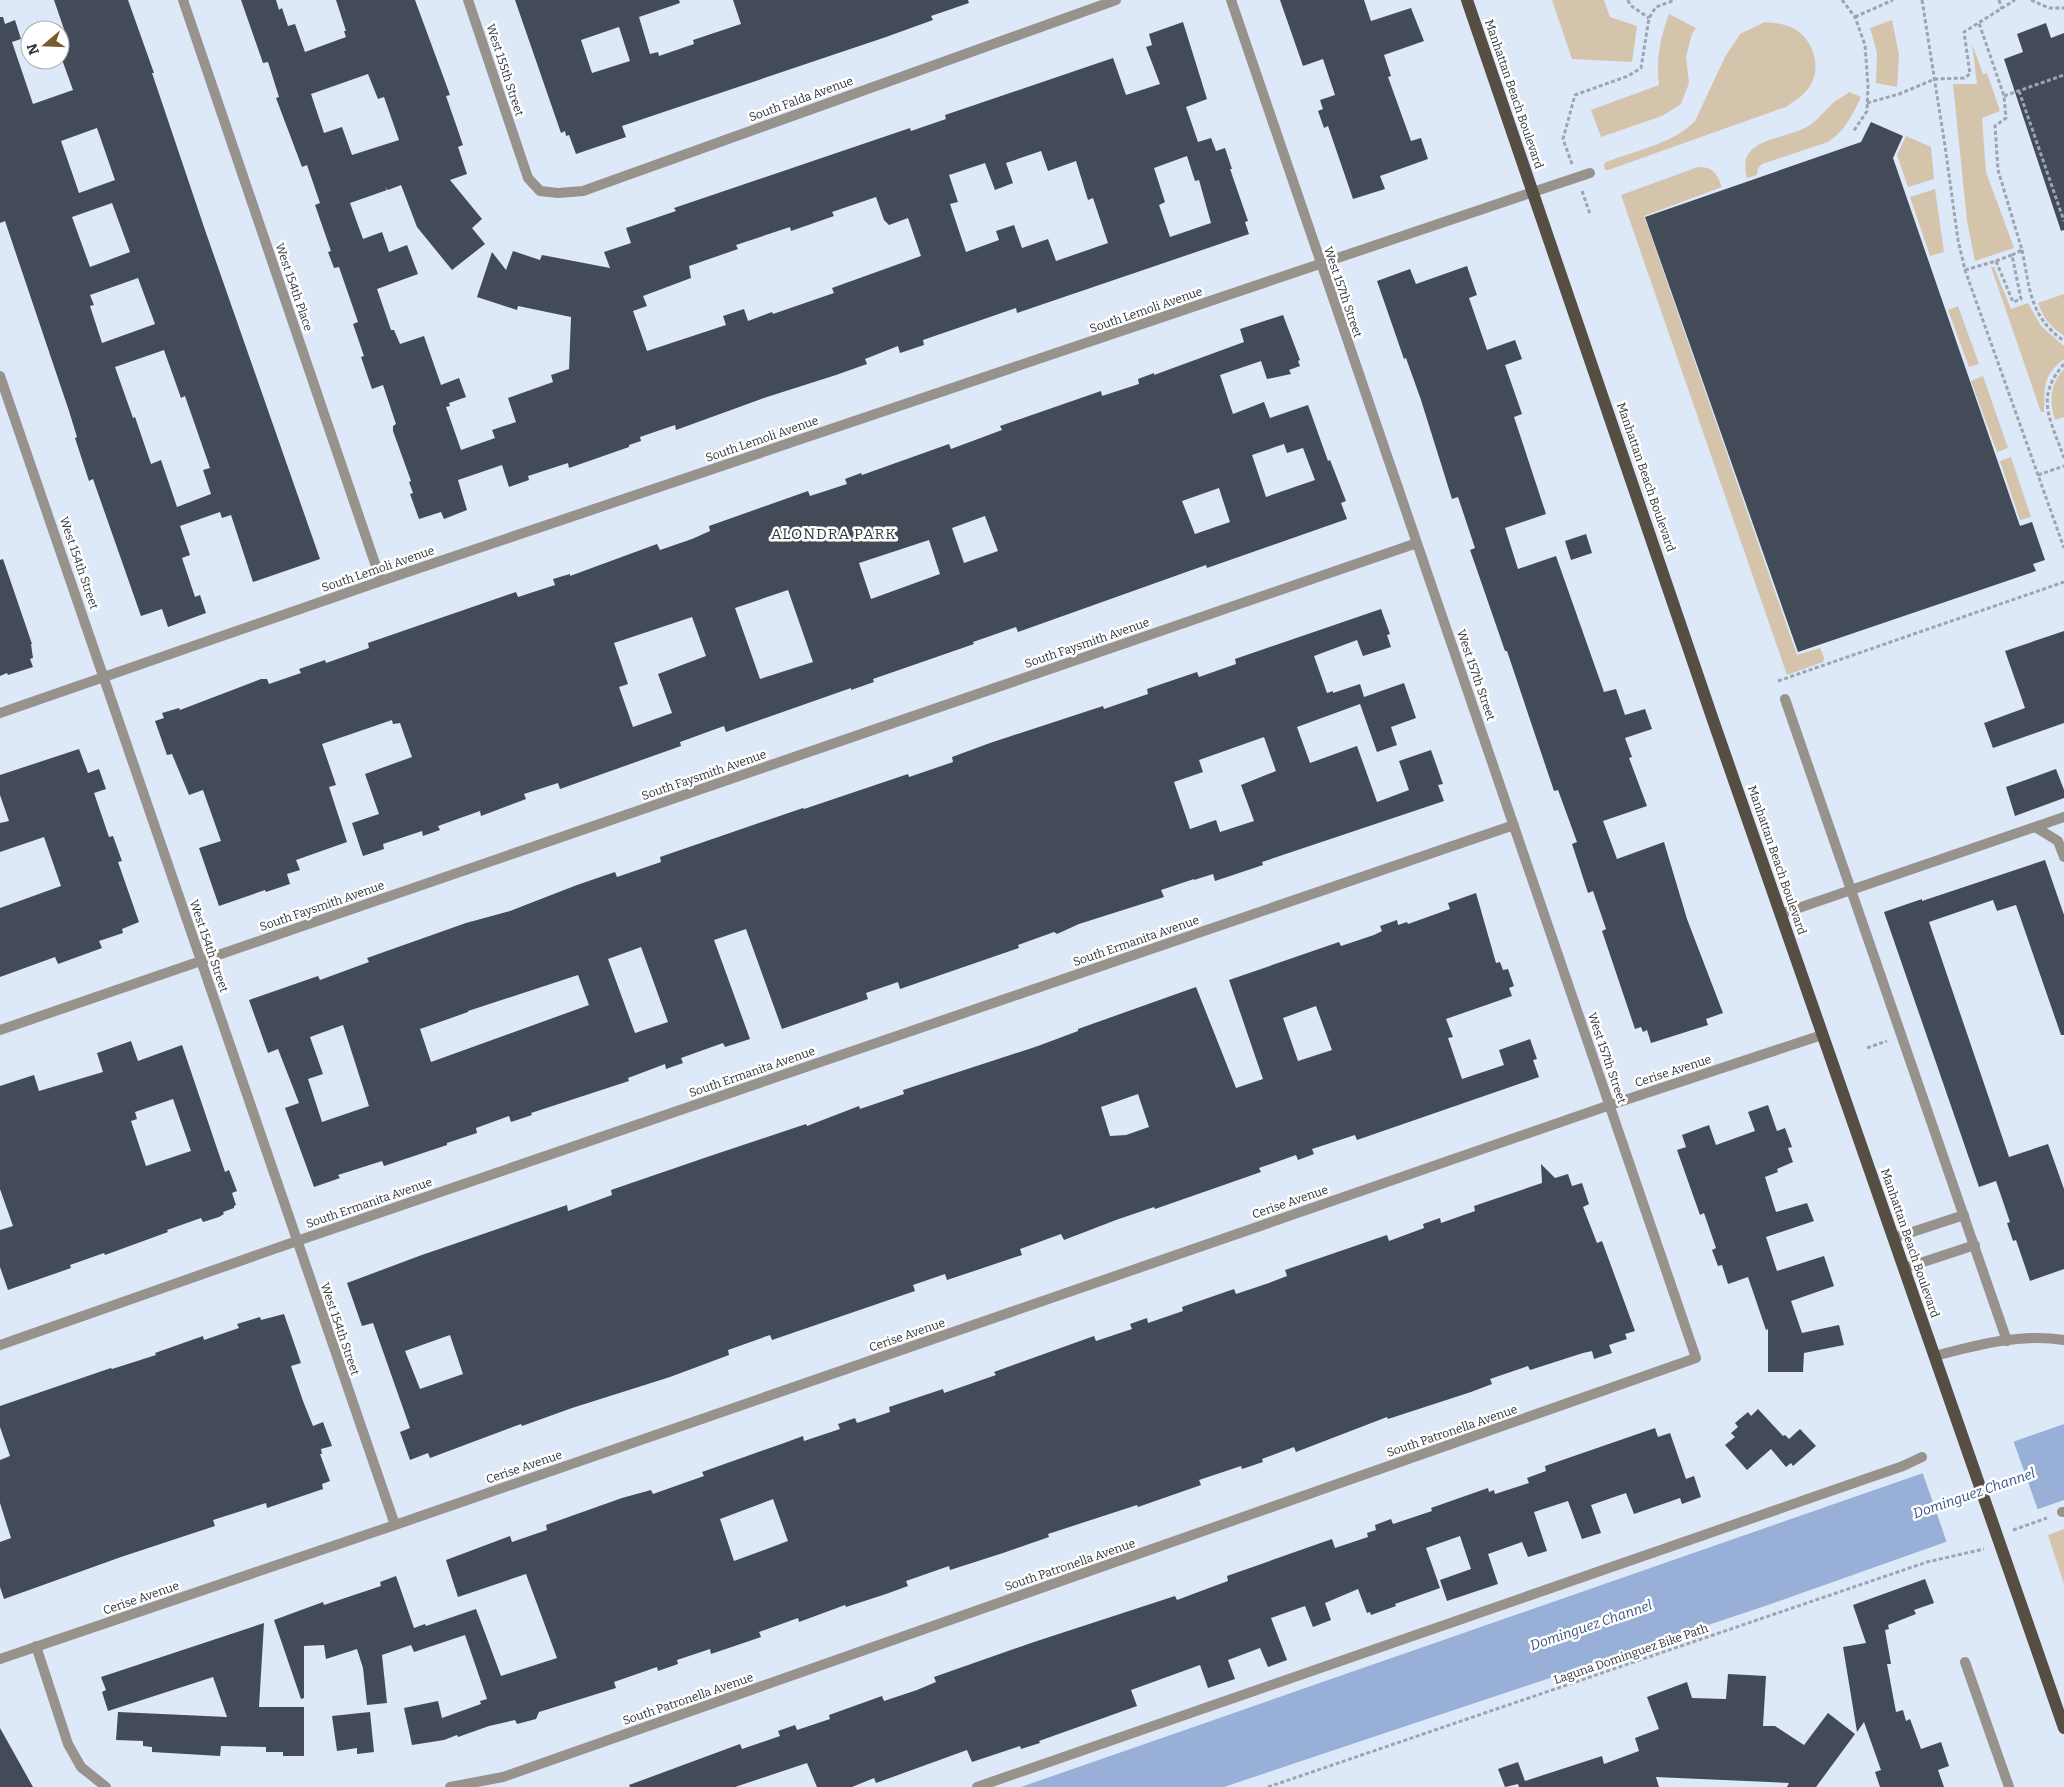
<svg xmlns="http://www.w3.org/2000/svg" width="2064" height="1787" font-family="Bitter,serif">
  <rect width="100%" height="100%" fill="#dde8f8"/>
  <path fill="#d5c4ac" d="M1552,0H1604L1610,17L1637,26L1632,62L1572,59Z
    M1669,14L1696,28L1692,34L1686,57L1689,83L1681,104L1662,116L1601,137L1591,110L1659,85C1656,59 1660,39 1669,14Z
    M1892,20L1899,55L1897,87L1876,83L1877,53L1870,28Z
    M1765,22C1772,23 1781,23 1788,26C1809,33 1821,59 1813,80C1809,92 1796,100 1786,107L1608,170H1605L1604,165L1606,162C1635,151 1674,143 1695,121L1725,57L1740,34Z
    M1972,44L1983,74L1987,73L2000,111L1982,118L1986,172L2014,248L1975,261L1967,221L1953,84H1977Z
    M1849,92L1861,97C1853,114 1845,131 1828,142L1762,164L1758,168L1757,175L1747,178C1736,138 1779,141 1805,128C1817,122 1823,112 1833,103C1838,98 1844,97 1849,92Z
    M1906,136L1931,147L1934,179L1908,187L1897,155Z
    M1698,167C1714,167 1717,174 1722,187L1644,216L1797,655L1820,648L1824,657L1823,662L1787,675L1621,195Z
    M1935,189L1944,252L1930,256L1910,197Z
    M1991,267H1994L2011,309L2028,303L2041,326L2064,346V359C2042,376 2045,387 2044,412H2041Z
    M2064,294V336C2051,327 2043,318 2038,303Z
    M1958,306L1979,364L1969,367L1948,310Z
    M2064,369V417L2055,420C2049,401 2050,384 2064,369Z
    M1983,376L2008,448L1997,452L1971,381Z
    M2011,457L2031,517L2020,520L2000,461Z
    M2064,1529V1584L2048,1535Z"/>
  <path fill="#98b0d7" d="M2064,1424V1500L1765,1606L1224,1787H1021Z"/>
  <path fill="#dde8f8" d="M2013,1440L2038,1510L1947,1543L1922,1471Z"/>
  <path fill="#434b58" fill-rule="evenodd" d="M54,0H128L154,73H152L205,230L320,559L253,582L231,515L222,518L220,512L180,526L190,555L182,558L195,597L200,595L206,613L168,627L162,609L141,616L93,479L89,481L75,438L77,437L69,411L5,221L0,223V17H3L5,24L15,20L21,39L12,42L33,104L73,90L60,54V37L66,35ZM97,128L115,180L79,193L61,141ZM112,203L130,252L90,267L72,217ZM138,278L155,324L102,343L90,306L94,305L90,295ZM164,350L181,398L185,396L210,468L203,470L211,494L177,507L161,460L151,464L135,417L133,418L115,367Z
    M241,0H276L279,10L282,8L288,26L295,24L305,52L346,37L344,31H346L336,0H415L450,95L446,96L463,145L458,147L467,174L450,180L482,219L472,228L485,244L452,270L417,227L401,185L388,190L385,187L387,190L350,203L363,239L382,232L389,252L407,245L418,274L377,289L391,330H394L400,344L424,336L441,385L459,378L466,397L449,403L450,406L446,407L461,450L495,438L492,430L516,422L508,398L553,382L551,375L569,369L571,317L518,306L517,310L477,297L492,252L506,270L513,251L540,260L542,255L610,268L604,252L631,243L626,228L676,211L674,208L910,128L911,131L946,119L945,115L1113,58L1126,95L1160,84L1146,47L1152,45L1149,34L1183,22L1207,99L1186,107L1198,142L1211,138L1216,151L1225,148L1232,169H1230L1248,221L1245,222L1249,234L1017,313L1016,308L923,340L924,345L900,353L898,346L865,359L867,364L836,375L767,397L676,430L675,425L640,437L641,441L629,445V447L569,468L568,463L528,476L529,480L509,487L502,465L458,480L467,510L444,519L441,512L419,519L410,494L413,493L409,482L411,481L393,431V426L396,424L383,385L372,389L361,357L364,356L353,324L358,322L339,267L334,268L328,252L331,251L315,205L320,203L307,165L302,167L276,98L279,97L268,62L263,63ZM368,74L378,99L384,97L399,140L352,155L342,127L324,133L311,94ZM1041,151L1048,171L1076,161L1088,200L1093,198L1108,243L1056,261L1048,239L1022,248L1014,225L996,231L999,240L966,252L950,204L958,202L949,175L985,163L995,190L1013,183L1006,163ZM1187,156L1195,181L1199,180L1211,223L1170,237L1159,205L1165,202L1154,168ZM876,197L884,220L889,225L908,218L921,256L832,288L834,293L773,314L772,312L748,321L744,309L723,316L726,325L647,351L633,311L647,306L643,296L691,278L689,266L738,249L736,245L790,227L791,231L834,216L832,212Z
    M515,0H679L680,3L639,17L650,54L658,52L659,56L694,44L693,40L741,24L733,0H968L969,3L931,16L933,20L886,37L622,126L626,137L576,154L569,135L566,136L565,131L561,133ZM619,27L630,61L592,73L581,40Z
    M1280,0H1364L1371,21L1411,8L1424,41L1384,55L1391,76L1388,77L1411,141L1421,138L1428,159L1380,176L1385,189L1353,199L1328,126L1324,128L1318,111L1323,109L1320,100L1335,95L1323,59L1303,66Z
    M2046,23L2051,38L2064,33V230L2061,231L2004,59L2023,52L2017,34Z
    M1871,122L1903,136L1893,158L2020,526L2032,522L2045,560L2033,564L2036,571L1798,652L1645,217L1861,142Z
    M1467,266L1477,295L1469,298L1487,350L1515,340L1522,359L1505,365L1522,414L1514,417L1546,514L1505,528L1518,569L1556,556L1604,692L1616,689L1625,715L1645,709L1652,729L1625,738L1632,757L1629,758L1647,806L1603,821L1617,859L1664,842L1687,919L1723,1013L1706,1019L1708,1025L1651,1043L1647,1030L1643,1032L1641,1027L1635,1029L1602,931L1606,929L1593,891L1588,893L1572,844L1577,842L1558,790L1554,791L1507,651H1505L1476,567L1470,550L1475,548L1458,497L1452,499L1421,400L1406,358L1404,359L1377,281L1410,269L1416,284Z
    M1283,315L1300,360L1298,361L1300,366L1289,370L1291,374L1267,379L1261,361L1220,375L1233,414L1264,402L1270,418L1308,405L1328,461L1330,460L1346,501L1341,503L1347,519L1207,568L1206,565L1018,632L1016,627L973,642L974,644L873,679L874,682L851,690V688L726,732L724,726L680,742L681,746L560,789L558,783L524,794L526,799L481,816L480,811L438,826L440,830L423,836L422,831L383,844L384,849L363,856L352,823L379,814L365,774L412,757L400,723L393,724L392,720L322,744L336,785L329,787L347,842L296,860L300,870L287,874L290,884L266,892L265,890L219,906L199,848L221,841L203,790L189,795L172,754L167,755L155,721L164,718L162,713L179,708L180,710L261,679H267L269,684L301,673L299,669L325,660L326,663L369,648L368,643L516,592L518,597L555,585L553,579L570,574V576L657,544L660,550L692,539L710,531L709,526L808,491L810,496L847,484L845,479L861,473L862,475L949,444L951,449L1002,430L1000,426L1101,391L1102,396L1139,384L1138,379L1154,373V375L1244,342L1240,329ZM1284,444L1287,453L1303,448L1315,480L1266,497L1252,455ZM1219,488L1230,522L1195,534L1182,501ZM985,516L998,551L964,563L952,528ZM929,540L940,574L871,599L859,563ZM788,590L813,662L760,679L735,608ZM692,617L706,656L658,674L672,713L633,727L619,687L628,684L614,643Z
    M1586,534L1592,553L1571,560L1565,541Z
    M3,559L32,644H31L33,658L30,659L33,667L8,675L7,673L0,676V560Z
    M1381,609L1390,634L1387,635L1391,647L1363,656L1357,640L1314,656L1327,693L1333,691V693L1360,684L1364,697L1404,683L1416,718L1391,727L1397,745L1377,752L1360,704L1297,727L1310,763L1357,746L1377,802L1409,790L1399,761L1431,750L1443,784L1438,785L1444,801L1262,862L1263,865L1215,881L1213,874L1194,880V879L1161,890L1164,897L1079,924L1057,934L1054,932L1018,945L1019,948L900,989L898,982L866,993L868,999L782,1029L746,929L714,940L750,1039L725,1047L723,1043L681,1058L683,1063L666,1069L665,1064L628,1078L629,1081L531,1113L532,1115L511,1122L509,1116L476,1128L477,1133L447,1143V1145L384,1166L382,1161L338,1175L340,1178L314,1187L285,1108L299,1103L278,1049L268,1053L249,1000L318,976L320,980L369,962L367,958L466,923L510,911L577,885L615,872L617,877L661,862L660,857L803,808L804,809L908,774L909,777L953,762L952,757L990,743L1103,706L1104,709L1148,694L1147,689L1197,672L1199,677L1236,664L1235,659ZM1264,737L1276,771L1241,785L1254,821L1220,832L1216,820L1190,829L1174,782L1203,772L1199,760ZM641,947L668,1022L635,1033L608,959ZM578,975L589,1005L431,1062L420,1029L468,1012V1011ZM343,1025L369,1106L322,1122L308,1079L323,1074L310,1037Z
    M2064,631V723L1993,748L1984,723L2025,708L2005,651Z
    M79,749L88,773L99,769L106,789L94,793L109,837L113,836L122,861L118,862L139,922L122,929L123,933L99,941L102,948L58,964L55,957L0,977V908L61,886L44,837L0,852V823L9,821L0,795V775Z
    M2056,769L2064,790V798L2015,816L2006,787Z
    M2045,860L2064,915V1035H2061L2016,905L1997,911L1993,900L1929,922L2009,1157L2048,1144L2064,1189V1269L2030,1281L2016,1240L2013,1241L2007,1223L2010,1222L1996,1181L1979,1187L1884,912L1922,899V901Z
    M1476,893L1496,963L1500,962L1503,970L1508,969L1514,986L1509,988L1512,996L1446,1019L1453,1037L1448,1038L1462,1079L1504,1065L1499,1050L1530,1039L1537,1059L1533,1060L1539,1077L1357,1140L1355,1135L1312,1149L1314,1154L1298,1160L1296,1155L1259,1168L1261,1172L1155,1209L1154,1207L1116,1220L1064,1240L1061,1234L1020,1249L1022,1255L947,1280L945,1274L913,1285L915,1291L772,1340L770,1335L728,1350L729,1355L670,1377L572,1408L522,1426L521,1424L430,1458L428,1453L410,1460L400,1432L410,1428L373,1323L362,1326L347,1283L419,1256L567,1205L568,1211L612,1195L611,1190L710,1156L806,1124L807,1126L859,1106L860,1109L904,1094L903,1090L1038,1046L1078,1031V1029L1196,987L1236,1088L1263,1079L1229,980L1339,942L1341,946L1374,935L1382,931L1380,926L1397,920L1398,925L1407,922L1408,924L1450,909L1448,903ZM1316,1006L1332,1050L1298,1061L1283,1018ZM1138,1094L1149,1127L1126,1135L1110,1136L1101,1107ZM450,1335L463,1374L420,1389L405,1351Z
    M131,1041L138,1061L182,1045L225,1172L229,1170L237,1191L232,1193L236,1205L234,1206V1208L223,1212L224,1214L219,1217L203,1222L201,1218L167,1230L168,1232L105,1255L104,1253L70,1265L71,1268L8,1290L0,1267V1230L13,1226L0,1189V1086L34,1075L39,1091L103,1072L97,1053ZM173,1099L191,1151L146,1166L131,1121L137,1119L135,1112Z
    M1768,1105L1777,1131L1785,1128L1792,1147L1788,1148L1793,1162L1777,1169L1778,1172L1765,1177L1776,1212L1807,1203L1814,1221L1766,1237L1777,1271L1824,1256L1834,1286L1791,1301L1802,1333L1839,1325L1844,1345L1804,1353L1803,1372H1768V1329L1766,1330L1748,1277L1728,1284L1722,1265L1718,1266L1712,1250L1716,1248L1704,1213L1700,1215L1677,1150L1686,1147L1682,1135L1709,1125L1716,1145L1755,1131L1748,1112Z
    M1541,1164L1555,1178L1568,1174L1572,1186L1582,1183L1589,1204L1583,1207L1597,1243L1602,1241L1635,1331L1625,1334L1627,1339L1609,1345L1612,1353L1594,1359L1592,1351L1583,1353L1530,1370L1528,1366L1490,1379L1492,1384L1471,1392L1388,1419L1387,1417L1296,1452L1294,1447L1262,1459L1263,1462L1242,1469L1241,1466L1199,1480L1201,1485L1138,1507L1137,1505L1048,1534L1049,1537L1003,1553L950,1570L949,1566L906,1581L908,1586L886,1594L846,1607L845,1605L799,1622L798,1618L759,1632L761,1637L711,1654L710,1649L677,1660L678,1664L658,1671L657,1667L614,1682L616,1688L539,1712L536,1719L517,1724L515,1720L489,1726L458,1737L457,1735L444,1740L412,1745L404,1708L438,1701L442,1718L481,1704L480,1701L487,1699L465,1635L414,1652L411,1645L382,1655L387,1703L367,1705L363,1668L357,1649L326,1659L324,1645L304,1646V1698L301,1699L274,1620L323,1602L324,1605L381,1586L380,1582L396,1576L414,1628L425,1624L426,1626L476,1609L501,1676L557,1658L526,1574L458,1597L446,1560L510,1536L512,1542L547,1530L546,1525L622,1498L651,1490L653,1494L704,1476L702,1472L787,1442L803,1436L804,1441L840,1429L838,1424L855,1418L857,1423L890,1412L889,1407L943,1389L944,1393L996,1375L994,1372L1094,1336L1096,1341L1132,1329L1130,1324L1147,1318L1148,1323L1183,1311L1182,1307L1234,1289L1236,1294L1269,1283L1287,1276L1285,1270L1387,1235L1389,1241L1424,1228L1423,1224L1440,1218L1441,1223L1475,1211L1474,1206L1542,1183ZM773,1499L788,1541L734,1561L720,1519Z
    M284,1314L301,1363L291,1366L303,1401L313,1426L323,1422L332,1446L321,1449L322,1454H320L330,1481L322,1484L323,1489L267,1508L266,1503L213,1520L215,1526L121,1557L4,1599L0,1587V1542L11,1538L0,1503V1460L10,1456L0,1427V1406L111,1368L112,1369L156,1355L155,1353L203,1336L204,1340L239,1328L237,1324L260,1317L261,1320Z
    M1758,1409L1783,1436L1785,1435L1789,1439L1800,1429L1816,1446L1793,1466L1791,1463L1786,1467L1771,1449L1747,1470L1725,1445L1735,1437L1731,1433L1738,1427L1735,1423L1748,1412L1751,1416Z
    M1655,1428L1658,1437L1670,1433L1686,1479L1694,1476L1701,1497L1682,1504L1680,1498L1634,1514L1626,1493L1591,1505L1601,1533L1582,1539L1568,1501L1534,1512L1547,1551L1528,1557L1522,1542L1488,1554L1498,1584L1447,1601L1440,1580L1471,1569L1460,1536L1426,1548L1440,1588L1395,1604L1396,1606L1371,1615L1370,1612L1367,1613L1358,1589L1325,1603L1331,1620L1313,1627L1305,1606L1271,1618L1287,1660L1268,1667L1260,1648L1228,1660L1235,1679L1208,1688L1200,1665L1131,1690L1137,1706L1039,1741L1040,1743L1021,1749L1020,1746L972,1762L967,1750L876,1783L874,1778L852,1787H817L807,1763L735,1787H630L629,1785L740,1744L742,1749L780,1736L778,1731L795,1725L797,1730L830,1719L829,1715L882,1696L884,1701L917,1690L936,1682L934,1677L1034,1642L1175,1596L1177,1600L1209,1588L1228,1581L1227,1576L1332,1539L1335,1548L1368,1537L1367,1533L1376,1530L1375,1525L1391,1519L1393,1524L1432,1511L1431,1508L1488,1488L1489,1492L1494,1490L1495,1494L1529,1483L1527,1478L1546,1471L1545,1466Z
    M1925,1579L1934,1603L1914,1610L1916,1614L1888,1625L1889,1629L1885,1630L1891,1664H1887L1896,1712L1903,1710L1906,1721L1910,1719L1921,1749L1941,1742L1949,1766L1938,1770L1944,1787H1880L1875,1772L1881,1770L1864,1722L1857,1732L1843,1647L1866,1643L1853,1605Z
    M264,1623L259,1707H304V1756H283V1752H266V1747L221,1746L220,1756L152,1752V1747L143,1746V1741L116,1740L118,1712L227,1717L213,1677L108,1711L102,1692L106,1690L101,1677Z
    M1728,1674L1766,1676L1763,1726H1775L1804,1745L1828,1713L1855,1734L1816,1787H1787L1789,1783L1656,1777L1659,1787H1519L1518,1784L1505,1787L1498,1769L1518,1762L1525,1781L1602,1756L1604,1764L1639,1751L1635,1738L1659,1729L1647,1697L1687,1682L1692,1698L1726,1699Z
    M370,1712L374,1752L357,1754V1748L337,1751L332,1716Z
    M0,1728L33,1787H0Z"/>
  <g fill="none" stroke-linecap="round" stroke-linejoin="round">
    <path stroke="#9ca5b1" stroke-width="3" stroke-dasharray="4 2.5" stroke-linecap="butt" d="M1628,0L1630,5L1649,18
      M1842,0L1855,17L1865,45L1868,86L1867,111L1853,132
      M1922,0L1945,146L1958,240L1965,270L2064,548
      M1999,0L2002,9
      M2031,0L2049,8H2064
      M1855,17L1893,0
      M2019,91L2064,221
      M2004,96L2064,75
      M1867,103L1899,94L1935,79L1964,78L1970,74L1964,32L2015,0
      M1572,164L1563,139L1575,95L1628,76L1641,68L1649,18L1656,7L1675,0
      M1582,191L1590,214
      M2022,250C2030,288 2029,316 2064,341
      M1996,261L2012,255
      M1965,270L1996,261L2013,302L2021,299L2012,255L2022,250L1998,170L1995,126L2006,118L2004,96L1979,23
      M2064,364C2034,398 2051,420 2064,458
      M2038,475L2064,466
      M1778,681L2064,582
      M1867,1048L1887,1041
      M2013,1530L2047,1518
      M1268,1787L1927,1562L1984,1549"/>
    <path stroke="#97928c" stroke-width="10" d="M1533,192L1590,173
      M1785,699L2007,1341
      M2035,827L2058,841L2064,857
      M1781,914L2064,817
      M1894,1238L1964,1215
      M1905,1268L1975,1245
      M1935,1356C1976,1345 2021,1333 2064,1340
      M2062,1512H2064
      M977,1787L1903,1466L1922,1457"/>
    <path stroke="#97928c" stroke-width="10" d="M183,0L381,581
      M468,0L528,178L540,191L558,193L583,191L1116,0
      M0,376C134,758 263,1142 395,1525
      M0,713L381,581L1533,192
      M0,1030L1417,543
      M0,1345L297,1241L1514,825
      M36,1646L68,1744L81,1767L106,1787
      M0,1659L395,1525L1610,1105L1822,1035
      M1965,1662L2009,1787
      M450,1787L503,1777L1696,1358C1541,906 1384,454 1231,0"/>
    <path stroke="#564e43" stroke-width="12" d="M1467,0L1714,723L2064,1728"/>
  </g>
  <g text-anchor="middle" stroke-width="5" stroke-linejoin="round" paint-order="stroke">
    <g font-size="12" fill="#30343a" stroke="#fff">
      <text transform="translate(505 70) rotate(72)" y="4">West 155th Street</text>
      <text transform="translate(1514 94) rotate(71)" y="4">Manhattan Beach Boulevard</text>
      <text transform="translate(801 99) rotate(-20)" y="4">South Falda Avenue</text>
      <text transform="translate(294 287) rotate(71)" y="4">West 154th Place</text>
      <text transform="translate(1343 292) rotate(71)" y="4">West 157th Street</text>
      <text transform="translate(1146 310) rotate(-19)" y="4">South Lemoli Avenue</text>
      <text transform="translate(762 439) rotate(-19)" y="4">South Lemoli Avenue</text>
      <text transform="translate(1646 477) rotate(71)" y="4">Manhattan Beach Boulevard</text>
      <text transform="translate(79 563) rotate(71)" y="4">West 154th Street</text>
      <text transform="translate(378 569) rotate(-19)" y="4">South Lemoli Avenue</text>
      <text transform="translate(1087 643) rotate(-19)" y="4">South Faysmith Avenue</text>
      <text transform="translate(1476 675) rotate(71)" y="4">West 157th Street</text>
      <text transform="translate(704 775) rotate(-19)" y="4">South Faysmith Avenue</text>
      <text transform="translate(1777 860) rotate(71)" y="4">Manhattan Beach Boulevard</text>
      <text transform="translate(322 906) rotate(-19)" y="4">South Faysmith Avenue</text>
      <text transform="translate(1136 941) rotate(-19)" y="4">South Ermanita Avenue</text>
      <text transform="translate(209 946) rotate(71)" y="4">West 154th Street</text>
      <text transform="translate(1607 1058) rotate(71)" y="4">West 157th Street</text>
      <text transform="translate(1673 1071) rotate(-18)" y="4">Cerise Avenue</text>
      <text transform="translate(752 1072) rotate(-19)" y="4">South Ermanita Avenue</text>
      <text transform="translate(1290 1202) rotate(-19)" y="4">Cerise Avenue</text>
      <text transform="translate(369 1203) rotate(-19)" y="4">South Ermanita Avenue</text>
      <text transform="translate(1910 1243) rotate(71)" y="4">Manhattan Beach Boulevard</text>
      <text transform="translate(340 1329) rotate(71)" y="4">West 154th Street</text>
      <text transform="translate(907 1335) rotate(-19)" y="4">Cerise Avenue</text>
      <text transform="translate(1452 1431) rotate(-19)" y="4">South Patronella Avenue</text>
      <text transform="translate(524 1467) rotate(-19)" y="4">Cerise Avenue</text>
      <text transform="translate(1070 1565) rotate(-19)" y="4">South Patronella Avenue</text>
      <text transform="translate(141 1598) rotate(-19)" y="4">Cerise Avenue</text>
      <text transform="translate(1631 1654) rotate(-19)" y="4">Laguna Dominguez Bike Path</text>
      <text transform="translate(688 1699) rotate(-19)" y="4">South Patronella Avenue</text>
    </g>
    <g font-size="14" font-style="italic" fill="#355487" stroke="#fff">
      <text transform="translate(1974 1493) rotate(-19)" y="5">Dominguez Channel</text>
      <text transform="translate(1591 1625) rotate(-19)" y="5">Dominguez Channel</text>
    </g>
    <g font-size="15" letter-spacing="1" fill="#30343a" stroke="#fff">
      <text x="834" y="539">ALONDRA PARK</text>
    </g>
  </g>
  <g transform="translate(45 45) rotate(251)"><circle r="24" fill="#ffffff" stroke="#acaeb0"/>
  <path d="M0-4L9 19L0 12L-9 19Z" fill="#795b2f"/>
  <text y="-8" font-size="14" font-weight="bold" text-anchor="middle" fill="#30343a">N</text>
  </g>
</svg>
